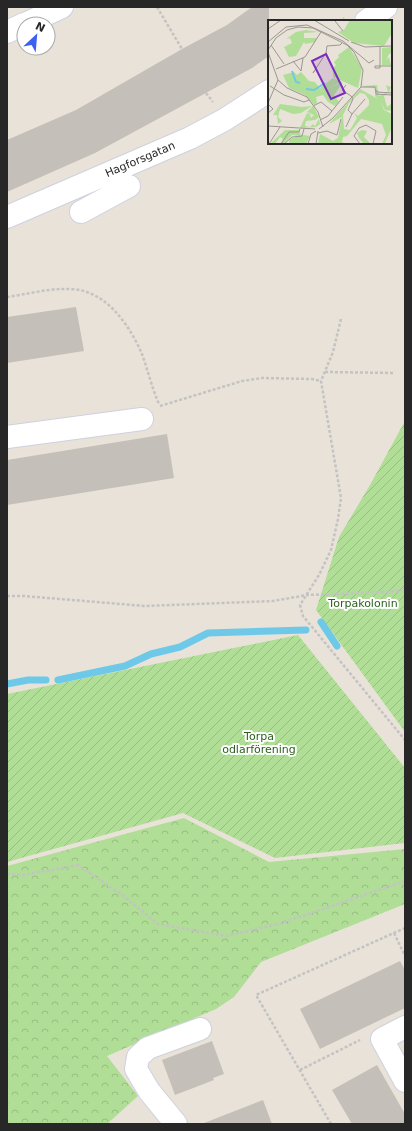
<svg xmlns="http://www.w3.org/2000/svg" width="412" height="1131" font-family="'DejaVu Sans',sans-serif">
  <defs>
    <pattern id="forest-crowns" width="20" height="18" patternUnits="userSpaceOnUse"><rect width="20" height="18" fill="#b0de96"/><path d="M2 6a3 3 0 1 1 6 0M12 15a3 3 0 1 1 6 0" fill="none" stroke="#97be81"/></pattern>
    <pattern id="garden-furrows" width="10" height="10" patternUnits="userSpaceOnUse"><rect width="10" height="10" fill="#b0de96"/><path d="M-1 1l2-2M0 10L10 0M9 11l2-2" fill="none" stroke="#97be81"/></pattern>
  </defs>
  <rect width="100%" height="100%" fill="#e9e2d8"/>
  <path fill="url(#forest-crowns)" d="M184,818L269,862L405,849V904L261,962L234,997L216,1009L107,1056L138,1096L107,1124H7V866Z"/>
  <path fill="url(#garden-furrows)" d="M405,421V732L316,610L339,537L370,485Z
    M298,635L405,768V843L275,858L183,813L7,862V694Z"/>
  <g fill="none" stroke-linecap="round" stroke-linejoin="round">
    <path stroke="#6ec9e8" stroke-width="7" d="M321,622L337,646
      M58,680L125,666L151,654L180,647L208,633L306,630
      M7,684L28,680H46"/>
  </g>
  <path fill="#c4bfb8" d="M252,7H269V56L252,68L95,153L7,192V140L76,110L182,49L227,25Z
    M76,307L84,351L7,363V317Z
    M167,434L174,478L7,505V460Z
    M400,961L405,970V1008L320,1049L300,1009Z
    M212,1041L224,1074L213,1078L214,1080L175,1095L162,1060Z
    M377,1065L405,1114V1124H352L332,1090Z
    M263,1100L272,1124H204V1123Z"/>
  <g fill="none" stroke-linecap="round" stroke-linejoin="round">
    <defs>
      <path id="minor" d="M366,21L386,7
        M25,24L62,7
        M7,32L24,24
        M81,212L129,186
        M7,217L190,138L224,120L269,91
        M7,437L142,419
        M405,1027L382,1039L405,1081
        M176,1124L149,1091L136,1069L138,1057L148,1048L200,1029"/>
    </defs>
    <use href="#minor" stroke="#ced1e0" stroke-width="24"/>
    <path stroke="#c3c3c3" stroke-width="2.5" stroke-dasharray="3 2" stroke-linecap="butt" d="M157,7L182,49
      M339,21L344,18
      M206,93L213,102
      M7,297C23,295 46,289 62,289C71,289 81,289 89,293C114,302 132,331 142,354C148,371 152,388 159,404
      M341,319L333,352L321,381L341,498L338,519L331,550L319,575L300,605L303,616L405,740
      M325,372L395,373
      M160,406L242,381L262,378L312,379L321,381
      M7,596H24L145,606L273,601L307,595L405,591
      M7,874L24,875L78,865L122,895L158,924L226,936L282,923L405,881
      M394,933L405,956
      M300,1070L360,1040
      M331,1124L256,995L405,928"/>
    <use href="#minor" stroke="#fff" stroke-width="22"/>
  </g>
  <g text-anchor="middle" stroke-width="4" stroke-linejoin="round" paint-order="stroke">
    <g font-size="11" fill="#272727" stroke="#fff">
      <text transform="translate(140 159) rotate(-23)" y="4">Hagforsgatan</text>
    </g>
    <g font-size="11" fill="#2a5f1c" stroke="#fff">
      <text x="363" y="607">Torpakolonin</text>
      <text x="259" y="740">Torpa<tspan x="259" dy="13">odlarförening</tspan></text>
    </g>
  </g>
  <g transform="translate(268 20)">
    <rect width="124" height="124" fill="#e9e2d8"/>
    <path d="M38,10L51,12L36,13V18H49L47,22L37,24L36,22L28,36L21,37L16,27L24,23L22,18L18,19L28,12ZM124,27V33L121,34L118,40L121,37L123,45H114V28ZM94,63L96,66L109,65L111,76L120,72L118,65L123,67L121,72L116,76L119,87L123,84L124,91L117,90L112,81L107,76L108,68L96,67Z" fill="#b0de96"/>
    <path d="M82,0H124V13L116,26L86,23L70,12L76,10ZM26,52L29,55L33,52L41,61L47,62L54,71L75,62L66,75L71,82L67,86L60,82L55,75L48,77L49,83L46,85L37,75L21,68L15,55ZM92,69L112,80L116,90L124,94V107L117,123L119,124H114L118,115L114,104L93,99L79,116L75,117L74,122L79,124H50L52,114L65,121L70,118L74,97L61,104ZM92,73L97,74L101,80V85L90,96L86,93L89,98L82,110L76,109L75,95L81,83ZM12,84L34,87L44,86L33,93L25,94L12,89L10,97L14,101L10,104L9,95H5ZM45,86L51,97L47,100L38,101L37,106L42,107L45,104L47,106L51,99L52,104L48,107L32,108L39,93L42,94L43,98L46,95L39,92ZM17,110H31L33,116L24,115L15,124H12L15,119L12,117L7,124L3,123ZM94,110L99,111L96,117L103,124H96L91,118L89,113ZM36,115L42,116L38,124H21V119Z" fill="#b0de96" fill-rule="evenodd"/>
    <path d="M81,27L94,48L90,68L65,57V48L68,45L66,42L71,37L70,35ZM65,58L74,62L54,71L52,68Z" fill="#b0de96"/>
    <path fill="none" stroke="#6ec9e8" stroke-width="2" d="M24,51L28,62L32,63M38,69L46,70L57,63"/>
    <path fill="none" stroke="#9b9791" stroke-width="1" d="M46,0L81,21M67,1L75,11M0,9L13,0M0,22L18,7L39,5L75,21L101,43L106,40M83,22L97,27L124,26M3,25L16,44M112,27V48H107V46H124M0,30L8,18L19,10L30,7L45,8L79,25L86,32L95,50L93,67M0,32L10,60L0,83M25,41L33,51L35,38M8,49L37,37L53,12M47,50L45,53L58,33L59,26L72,25L74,23M10,60L19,68L39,77L50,92L55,107M78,65L74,70L83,76M2,66L16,75L36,82L41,80M108,70L109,72L124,73M83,76L85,79L80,90L84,94M0,84L5,89L0,93M45,86L53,82L64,91M52,100L60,96L75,77M0,106L47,109M78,107L84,94L97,79M51,109L65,98L93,67H107L108,74L124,75M50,113L59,111L69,115L73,99M1,124L12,107M13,124L21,112H31L32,109M16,124L24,117L34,116L36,109M40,124L43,114L48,111M48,124L50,111M92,124L86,116L91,108L98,105L108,111L105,124"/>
    <path fill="#7b2cbf" fill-opacity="0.15" stroke="#7b2cbf" stroke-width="2" d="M58,34L77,73L63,79L44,41Z"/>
    <rect width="124" height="124" fill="none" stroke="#272727" stroke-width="2"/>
  </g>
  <rect width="412" height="1131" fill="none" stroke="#272727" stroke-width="16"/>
  <g transform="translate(36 36) rotate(26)"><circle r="19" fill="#ffffff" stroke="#a9a9a9"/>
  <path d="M0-3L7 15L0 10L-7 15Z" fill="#3d61f1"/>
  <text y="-6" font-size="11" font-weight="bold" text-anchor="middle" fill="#272727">N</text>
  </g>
</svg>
